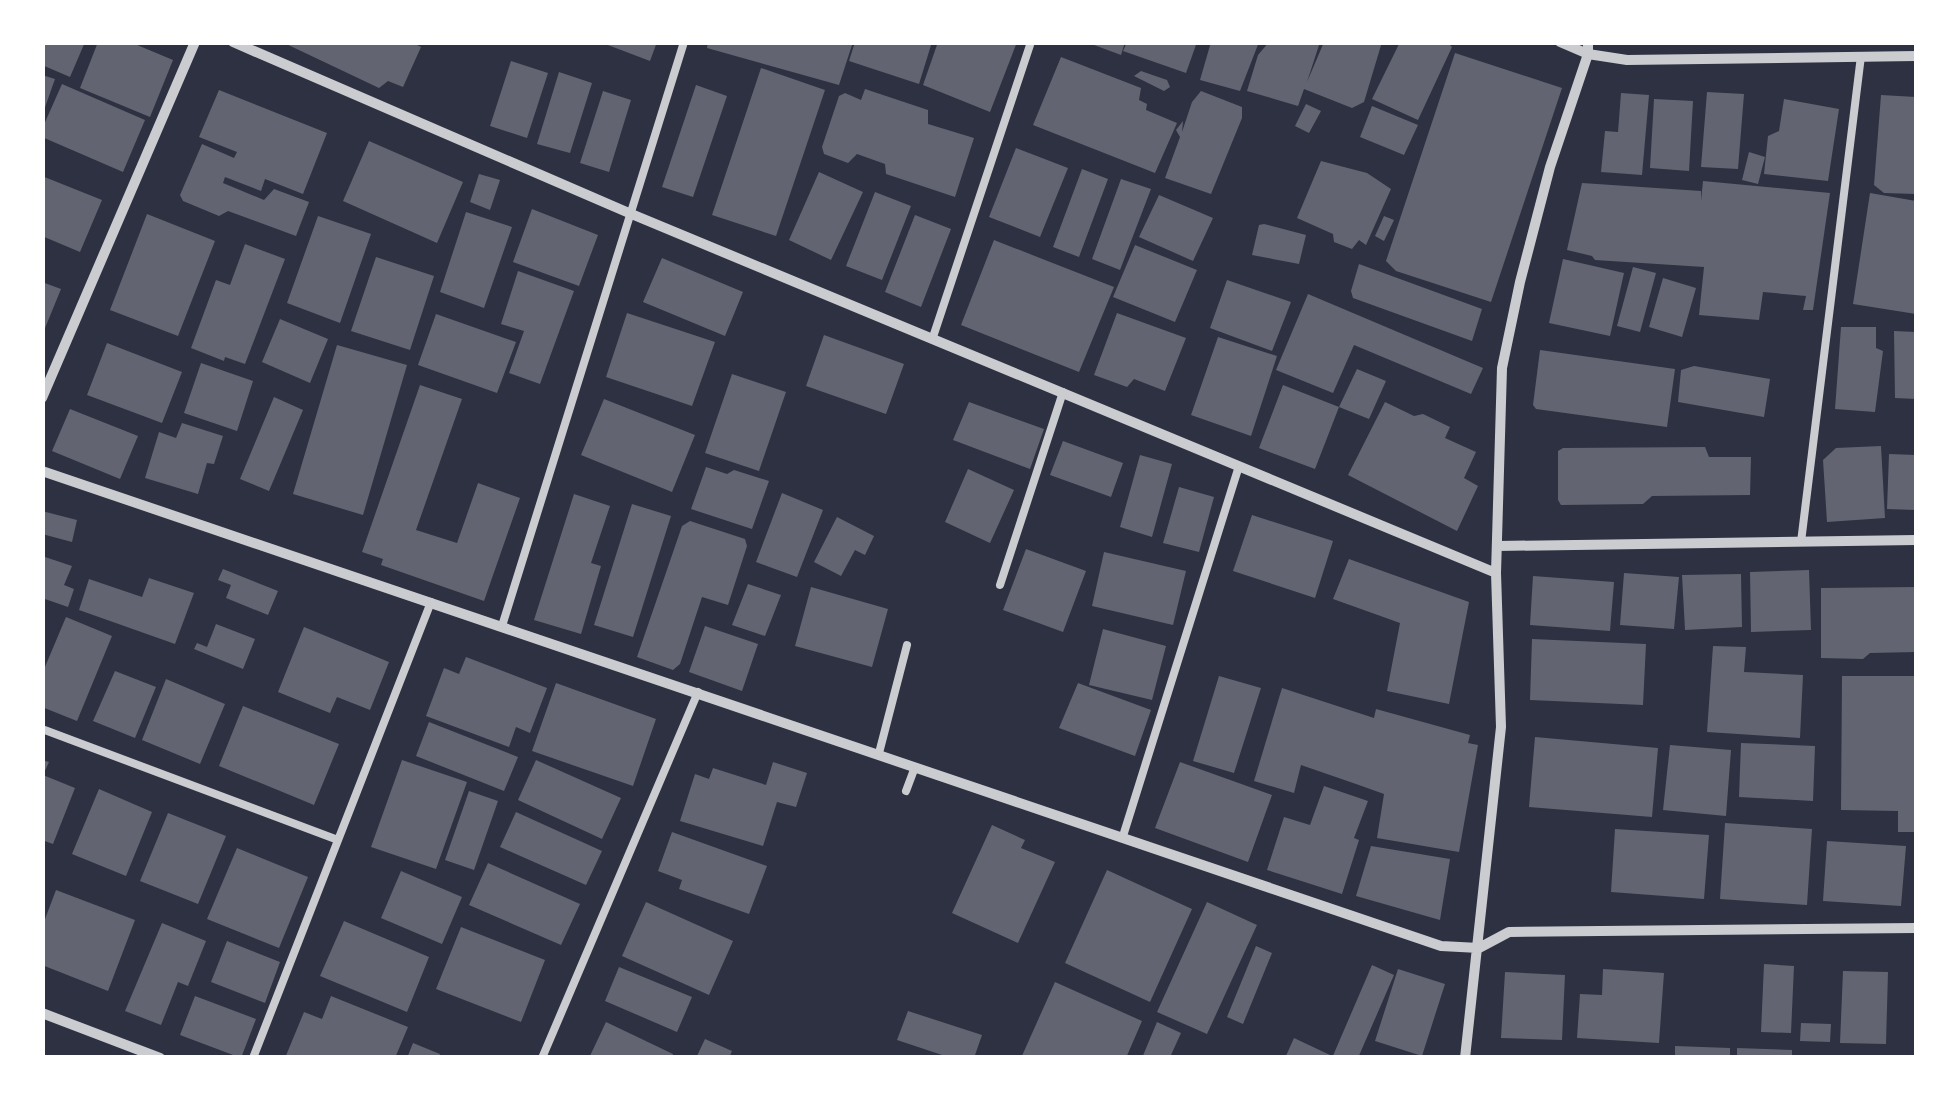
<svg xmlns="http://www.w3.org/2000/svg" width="1959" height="1100" font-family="'Nunito Sans',sans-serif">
  <rect width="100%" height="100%" fill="#2d3142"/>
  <path fill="#626471" d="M42,42H85L70,77L42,65Z
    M98,42H130L173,60L150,117L80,88Z
    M282,42H411L421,47L403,87L388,81L379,88Z
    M600,42H657L650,61Z
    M708,42H853L839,85L707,48Z
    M855,42H932L919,84L849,61Z
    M938,42H1017L990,112L923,85Z
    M1086,42H1125L1121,55Z
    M1127,42H1197L1186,73L1123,51Z
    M1211,42H1259L1240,91L1200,80Z
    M1269,42H1320L1307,82L1324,42H1382L1364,102L1352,108L1304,89L1298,106L1247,91L1258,55Z
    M1400,42H1447L1452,47L1418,120L1372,99Z
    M1455,53L1562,88L1491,302L1396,271L1386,261Z
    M1061,57L1141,88L1139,100L1147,104L1146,110L1177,123L1155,173L1033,125Z
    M511,61L548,73L527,138L490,126Z
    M761,68L825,90L776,236L712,215Z
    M1141,71L1167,80L1170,87L1164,91L1134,76Z
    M559,72L592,83L570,153L537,144Z
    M42,75L55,79L43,113H42Z
    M62,84L145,120L123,172L42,137V129Z
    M696,85L727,96L693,197L662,187Z
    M865,89L928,110V124L974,138L955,197L886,174L885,164L857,154L848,163L824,154L822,147L839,96L845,93L861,100Z
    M219,90L327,133L303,194L265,179L261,191L225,177L223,183L264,200L274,189L309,202L296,236L228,211L219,216L183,201L180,195L202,144L234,158L237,152L199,137Z
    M603,91L631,100L609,172L580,163Z
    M1201,91L1242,107V118L1211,194L1165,178L1180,137L1176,130L1183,121L1182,132L1192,102Z
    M1707,92L1744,94L1738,169L1701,167Z
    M1621,93L1649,95L1642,175L1601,172L1605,131L1618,132Z
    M1881,95L1916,97V194L1884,193L1874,185Z
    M1654,99L1693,101L1689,171L1650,168Z
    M1784,99L1839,109L1828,181L1764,174L1768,136L1779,131Z
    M1306,104L1321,111L1309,133L1295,126Z
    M1372,106L1418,125L1404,155L1360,137Z
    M369,141L463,182L437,243L343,201Z
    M1016,148L1068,168L1040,237L989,217Z
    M1749,152L1765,157L1758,184L1742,180Z
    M1321,161L1367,173L1391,189L1366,245L1359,240L1352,249L1334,242L1333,234L1297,218Z
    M1082,169L1108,179L1079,257L1053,247Z
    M819,172L863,192L831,260L789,240Z
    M479,174L500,180L490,210L470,202Z
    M42,176L102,200L80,252L42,236Z
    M1121,179L1151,189L1120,270L1092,259Z
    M1703,181L1830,193L1813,310H1803L1806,296L1763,292L1759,320L1699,315L1704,267L1595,260L1592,256L1567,250L1582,183L1701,191V201Z
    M875,192L911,206L882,280L846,266Z
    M1870,193L1916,201V314L1853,304Z
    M1159,195L1213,218L1193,261L1139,237Z
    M532,209L598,235L579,286L513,262Z
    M466,212L512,227L484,308L440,292Z
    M147,214L215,241L178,336L110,310Z
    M915,215L951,229L921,307L885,292Z
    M318,216L371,234L340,323L287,303Z
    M1384,216L1394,220L1384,241L1375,236Z
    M1264,224L1306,235L1299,264L1252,255L1259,225Z
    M994,240L1114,287L1079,372L961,325Z
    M245,244L285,259L245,364L225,357L224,361L191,348L216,280L230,285Z
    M1135,245L1197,270L1175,322L1113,297Z
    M376,257L434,276L410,350L351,331Z
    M662,258L743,292L725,336L643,302Z
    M1563,259L1624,273L1610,336L1549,323Z
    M1359,264L1482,309L1472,341L1353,298L1351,291Z
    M1633,267L1656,273L1640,332L1617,326Z
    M518,271L574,291L540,384L509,373L524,331L501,324Z
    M1663,278L1696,288L1682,337L1649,327Z
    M1227,280L1291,302L1272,351L1210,328Z
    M42,282L61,289L43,333H42Z
    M1308,294L1483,368L1471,394L1354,345L1333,393L1276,370Z
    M627,313L715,342L692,406L606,377Z
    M1117,313L1186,338L1165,391L1134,379L1127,387L1094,375Z
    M436,314L516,342L497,393L418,365Z
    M280,319L328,339L310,383L262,362Z
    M1841,327H1876V348L1883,351L1875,412L1835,409Z
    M1894,331L1916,332V399L1895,398Z
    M824,335L904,364L886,414L806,386Z
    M1218,337L1277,356L1251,436L1191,415Z
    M107,343L182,372L162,423L87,395Z
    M337,345L407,365L363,515L293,494Z
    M1540,350L1675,369L1667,427L1536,409L1533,405Z
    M201,363L253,381L237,431L184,413Z
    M1694,366L1770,379L1764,417L1678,402L1681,370Z
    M1357,369L1386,381L1369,419L1339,407Z
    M732,374L786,392L759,471L705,453Z
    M420,385L462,399L416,530L457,543L478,483L520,498L484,601L381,565L383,559L362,552Z
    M1283,385L1339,407L1315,469L1259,448Z
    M274,397L303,410L269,491L240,479Z
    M604,399L695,435L672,492L581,455Z
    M969,402L1044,429L1030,469L953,440Z
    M1385,402L1414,416L1423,414L1450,427L1445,438L1476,452L1464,478L1478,486L1457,531L1348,475Z
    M70,409L138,436L120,479L52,451Z
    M182,423L223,436L214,464L207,463L198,494L145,478L159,432L176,438Z
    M1063,441L1123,463L1111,497L1050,475Z
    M1881,446L1885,518L1827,522L1823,460L1836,448Z
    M1705,447L1709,457H1751L1750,495L1652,496L1643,504L1561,505L1558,500V451L1563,448Z
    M1889,454L1916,455V510L1887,509Z
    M1140,455L1172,464L1152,537L1120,527Z
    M706,467L727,474L734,470L769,481L752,529L691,509Z
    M968,469L1014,490L990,543L945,522Z
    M1179,487L1214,497L1199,552L1163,543Z
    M782,493L823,510L797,577L756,562Z
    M574,494L610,506L591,563L601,566L581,634L534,620Z
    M632,504L671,516L633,637L594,625Z
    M42,511L77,520L72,542L42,534Z
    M1252,515L1333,541L1315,598L1233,571Z
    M837,517L874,536L865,555L855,550L841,576L814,562Z
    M690,521L745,539L747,546L728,605L702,597L680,664L673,670L637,657L682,526Z
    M1026,549L1086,571L1063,632L1003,610Z
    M1104,552L1186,571L1173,625L1092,606Z
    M42,556L72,566L64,585L74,589L68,607L42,598Z
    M1349,559L1469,602L1449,704L1387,691L1400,623L1333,599Z
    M223,569L278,591L268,615L226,598L231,585L218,580Z
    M1809,570L1811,630L1751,632L1750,572Z
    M1624,573L1679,577L1674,629L1620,625Z
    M1741,574L1742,627L1685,630L1682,575Z
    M1533,576L1614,582L1610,631L1530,625Z
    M149,578L194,593L175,644L79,610L89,579L142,597Z
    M748,584L781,595L765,636L732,625Z
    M811,587L888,609L872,667L795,646Z
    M1916,587V652L1870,653L1863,659L1821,658V588Z
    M66,617L112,636L77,721L42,707V674Z
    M216,624L255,639L243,669L194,649L197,643L207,647Z
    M705,626L758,644L742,691L689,672Z
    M304,627L389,662L370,710L337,697L330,713L278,692Z
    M1103,629L1166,646L1152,700L1089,685Z
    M1532,639L1646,644L1643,705L1530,700Z
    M1713,646L1746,647L1744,672L1803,675L1800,738L1707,732Z
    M466,657L547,688L530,733L516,727L509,747L426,716L444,668L459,674Z
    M115,671L156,687L135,738L93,721Z
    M1219,676L1261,688L1234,773L1193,761Z
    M1842,676H1916V832H1898V811L1841,810Z
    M166,679L225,704L200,764L142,740Z
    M556,683L656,719L633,786L532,751Z
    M1078,683L1151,710L1135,756L1059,728Z
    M1282,688L1374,718L1376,709L1470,735L1468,743L1478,745L1459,852L1377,838L1384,794L1356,784L1301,765L1294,793L1254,781Z
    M243,706L339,744L314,805L219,766Z
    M429,722L518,757L504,791L416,756Z
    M1535,737L1658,748L1652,817L1529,807Z
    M1741,743L1815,746L1813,801L1739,797Z
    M1670,745L1731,750L1726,816L1663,810Z
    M42,760L49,762L43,775L75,788L53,844L42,840Z
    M402,760L467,782L436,869L371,847Z
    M536,760L621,798L602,839L518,800Z
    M773,762L807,773L796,807L777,802L763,846L680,821L695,774L709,779L713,768L766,785Z
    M1180,762L1272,795L1248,862L1155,828Z
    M1324,786L1368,801L1354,838L1359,840L1342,894L1267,870L1284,817L1310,825Z
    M99,789L152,812L126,876L72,854Z
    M469,791L498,801L474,870L445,860Z
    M516,812L602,851L586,885L500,847Z
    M168,813L226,836L198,904L140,881Z
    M1725,823L1812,829L1807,905L1720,899Z
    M992,825L1025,840L1021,848L1055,862L1018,943L952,913Z
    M1615,829L1709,835L1704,899L1611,892Z
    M672,832L767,866L749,914L679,889L682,880L658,871Z
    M1827,841L1906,846L1901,906L1823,901Z
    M1371,846L1450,859L1440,920L1356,896Z
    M237,848L308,877L279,948L207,919Z
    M488,863L580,904L561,945L469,905Z
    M1107,870L1192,909L1150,1002L1065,963Z
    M401,871L462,897L442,944L381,918Z
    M56,890L135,920L108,991L42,965V927Z
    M646,902L733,941L709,995L622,956Z
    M1207,902L1257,925L1207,1034L1157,1012Z
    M344,921L429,957L407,1012L320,976Z
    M162,923L206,941L188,986L178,982L161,1025L125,1011Z
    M461,927L545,960L521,1022L436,989Z
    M227,941L280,962L265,1003L211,982Z
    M1256,946L1272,953L1243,1024L1227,1017Z
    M1764,964L1794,966L1791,1033L1761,1032Z
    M1372,965L1394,975L1358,1058H1332Z
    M619,967L692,997L677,1032L605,1001Z
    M1398,969L1445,984L1422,1056L1375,1041Z
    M1603,969L1664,973L1659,1043L1577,1038L1580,994L1602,995Z
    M1843,971L1888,972L1886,1044L1840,1043Z
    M1505,972L1565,975L1562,1040L1501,1038Z
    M1055,982L1142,1021L1126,1058H1021Z
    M195,996L256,1019L241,1058L180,1035Z
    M331,996L408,1027L395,1058H285L304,1012L322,1019Z
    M908,1011L982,1035L974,1058H951L897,1040Z
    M606,1022L673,1054L672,1058H589Z
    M1157,1022L1181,1033L1171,1055L1177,1058H1142Z
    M1801,1023L1831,1024L1830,1042L1800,1041Z
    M1294,1038L1330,1055L1329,1058H1285Z
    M705,1039L732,1051L729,1058H696Z
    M413,1043L440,1054L439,1058H407Z
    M1675,1046L1730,1048V1058H1675Z
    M1737,1048L1792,1050V1058H1737Z"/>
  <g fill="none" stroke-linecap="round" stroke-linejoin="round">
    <path stroke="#caccd0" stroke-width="8" d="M933,337L1031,42
      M1801,542L1861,56
      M1000,585L1063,392
      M502,626L684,42
      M42,729L338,840
      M879,753L907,645
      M906,791L915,767
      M1123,836L1239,466
      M253,1058L431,602
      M542,1058L698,692"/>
    <path stroke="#caccd0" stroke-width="10" d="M233,42L629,213L1496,573
      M1560,42L1588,54L1627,60L1916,56
      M42,398L195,42
      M42,471L1441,946L1479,948L1509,932L1916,928
      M1498,546L1916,540
      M42,1013L160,1058
      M1465,1058L1501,727L1496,573L1502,368L1520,282L1550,167L1588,54V42"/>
  </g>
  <rect width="1959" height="1100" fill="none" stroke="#ffffff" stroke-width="90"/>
</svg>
